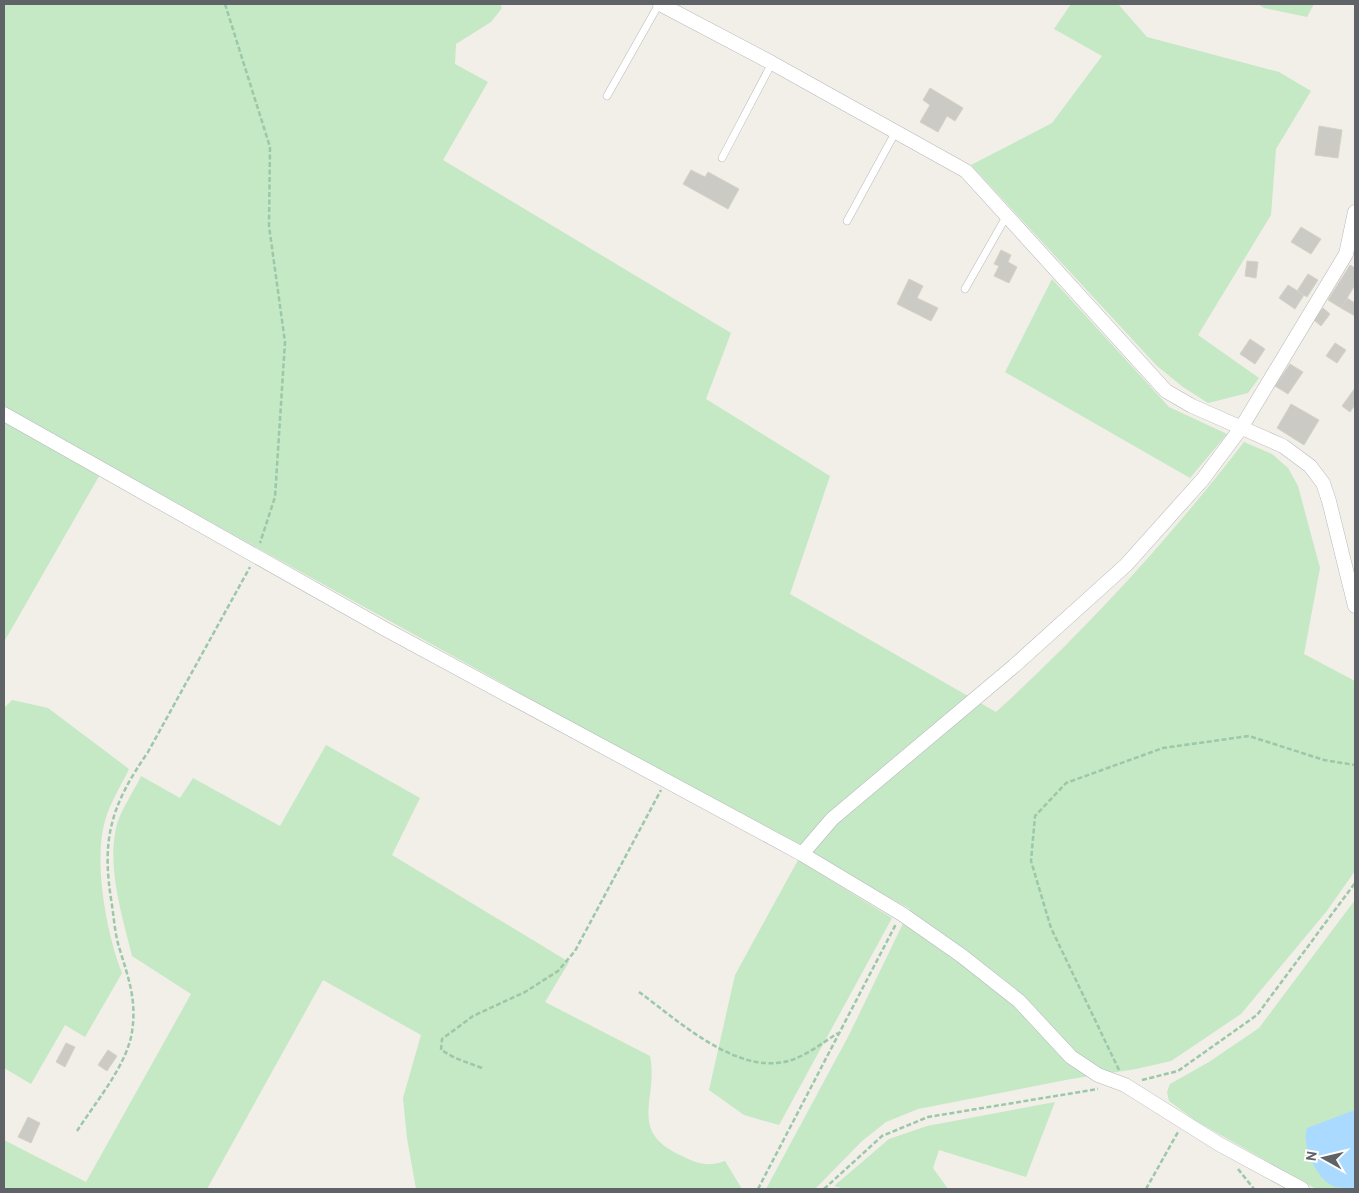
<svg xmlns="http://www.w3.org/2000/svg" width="1359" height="1193" font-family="Overpass,sans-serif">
  <rect width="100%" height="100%" fill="#f1efe8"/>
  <path fill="#c5e8c5" d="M4,4H500L502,8L491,22L456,44L455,64L488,82L443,160L731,333L706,399L830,476L790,594L996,712C1086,630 1169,539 1244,442L1272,454L1288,468L1298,486L1320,568L1304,654L1355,681V871L1326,912L1241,1014L1171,1061L1136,1069L1071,1079L918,1109L886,1122L862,1141L815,1189H766L849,1035L910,909L106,464L4,642Z
    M1071,4H1118L1147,37L1279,72L1311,91L1276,149L1271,215L1198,335L1259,378L1248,393L1208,403L1183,387L1157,366L971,165L1052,123L1102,56L1054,29Z
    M1258,4H1314L1307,17L1264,8Z
    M1052,279L1169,407L1227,434L1190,478L1005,372Z
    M12,700L48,708L129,769C120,788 107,807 103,829C95,869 107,935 122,973L85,1037L65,1025L31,1084L4,1068V708Z
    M326,745L420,798L392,855L569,962L545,1002L650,1056C659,1099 626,1131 682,1156C698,1164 708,1167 725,1161L742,1189H416L407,1138L403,1098L421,1035L323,980L207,1189H4V1140L86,1182L191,994L132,956C122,915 106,866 117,824C122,808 134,791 141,776L180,798L193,778L280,826Z
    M798,860L892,918L779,1125L744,1115L709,1090L735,975Z
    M1355,900V1189H1316L1196,1121L1169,1101L1167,1092L1170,1084L1209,1062L1259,1028Z
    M1055,1102L1026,1177L939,1150L933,1168L948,1189H844L834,1186L889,1139L927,1126Z"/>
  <path fill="#aadaff" d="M1355,1110V1188C1349,1188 1341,1188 1336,1187C1317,1182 1301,1145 1307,1128Z"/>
  <path fill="#cccac5" stroke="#d6d1c6" d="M930,88L963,108L955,121L947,116L938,132L920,122L930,105L923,100Z
    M1319,126L1342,130L1338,158L1315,155Z
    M691,170L705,177L708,172L739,189L728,209L683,184Z
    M1301,227L1321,239L1311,254L1291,242Z
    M1001,250L1011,255L1008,262L1017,267L1009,283L994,276L999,266L994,264Z
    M1247,261L1258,262L1256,278L1245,276Z
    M1350,265L1355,268V285L1341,308L1328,300Z
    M1308,274L1318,280L1307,297L1297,291Z
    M909,279L923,286L917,298L938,308L931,321L897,304Z
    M1288,285L1304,295L1295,309L1279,298Z
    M1347,298L1355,303V316L1341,308Z
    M1323,308L1330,314L1321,326L1314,320Z
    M1250,339L1265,349L1255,364L1240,354Z
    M1335,343L1346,350L1337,363L1326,356Z
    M1290,364L1303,372L1288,394L1275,386Z
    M1355,388V405L1350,412L1342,406Z
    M1291,404L1319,420L1304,445L1277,428Z
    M66,1043L75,1047L65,1067L56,1062Z
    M108,1050L117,1056L107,1071L98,1065Z
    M28,1117L40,1123L31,1143L18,1137Z"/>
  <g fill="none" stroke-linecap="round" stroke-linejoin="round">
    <defs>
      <path id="lane" d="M607,96L659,4
        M722,158L772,63
        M847,221L895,133
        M965,289L1006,217"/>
      <path id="street" d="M660,4L772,63L966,171L1166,391L1192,406L1283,446L1310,466L1323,483L1329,501L1355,606
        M4,414L385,629L802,854L902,914L962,956L1019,1001L1071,1057L1098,1075L1125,1085L1219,1144L1302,1189
        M802,854L832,819L1014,666L1126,565L1203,479L1241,428L1346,254L1355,212"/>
    </defs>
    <use href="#lane" stroke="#b5b8bc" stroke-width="8"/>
    <use href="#street" stroke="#b5b8bc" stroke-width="15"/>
    <path stroke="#9cc7a9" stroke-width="2.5" stroke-dasharray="5 2.5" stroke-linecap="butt" d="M225,4L270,147L269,226L285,342L275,497L260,543
      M639,992C676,1019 728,1067 776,1063C799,1062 819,1045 838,1033
      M482,1068L455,1058L441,1050L442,1039L473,1016L525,992L558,971L575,951L661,790
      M1119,1070L1051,928L1031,861L1035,816L1066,783L1163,748L1249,736L1324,760L1355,765
      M1142,1080L1178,1071L1257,1015L1355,883
      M77,1131C95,1103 127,1065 132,1032C137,999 128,977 119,947C115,934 114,919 112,905C101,840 110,807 148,752L250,567
      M1238,1169L1254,1189
      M758,1189L896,924
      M824,1189L882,1136L928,1117L1098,1089
      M1146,1189L1178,1132"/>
    <use href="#lane" stroke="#fff" stroke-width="7"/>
    <use href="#street" stroke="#fff" stroke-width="14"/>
  </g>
  <rect width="1359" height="1193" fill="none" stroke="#5f6368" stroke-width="10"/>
  <g transform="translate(1324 1158) rotate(278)" stroke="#ffffff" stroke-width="4" paint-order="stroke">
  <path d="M0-4L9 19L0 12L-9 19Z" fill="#5f6368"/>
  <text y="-8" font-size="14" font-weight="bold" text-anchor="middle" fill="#5f6368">N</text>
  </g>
</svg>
